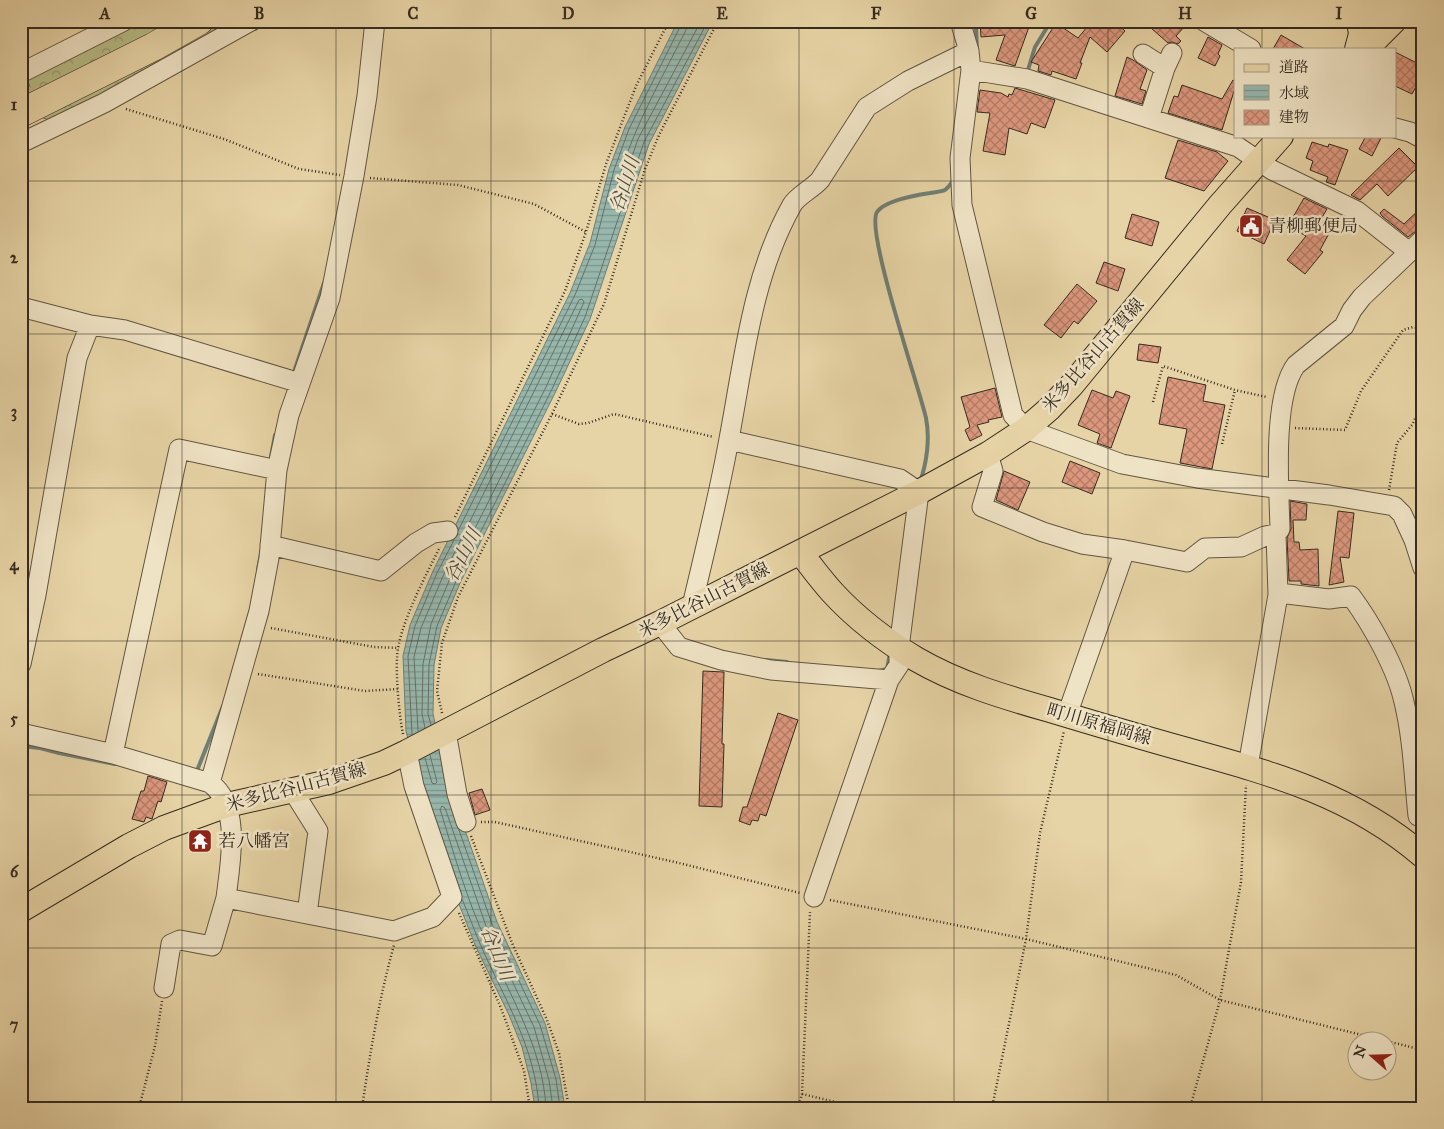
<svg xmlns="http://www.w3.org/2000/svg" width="1444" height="1129" font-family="'IM FELL Great Primer','Noto Serif JP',serif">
  <defs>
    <pattern id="forest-crowns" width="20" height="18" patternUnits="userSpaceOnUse" patternTransform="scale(1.25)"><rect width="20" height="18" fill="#b7bc85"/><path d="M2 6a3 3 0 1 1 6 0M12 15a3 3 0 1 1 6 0" fill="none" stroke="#96996c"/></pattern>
    <pattern id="water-rules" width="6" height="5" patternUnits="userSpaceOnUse" patternTransform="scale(1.25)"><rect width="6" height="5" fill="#97b7ad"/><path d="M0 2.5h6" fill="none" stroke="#7c958c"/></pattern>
    <pattern id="building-cross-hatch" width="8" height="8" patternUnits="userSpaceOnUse" patternTransform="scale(1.25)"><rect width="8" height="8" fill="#dc977d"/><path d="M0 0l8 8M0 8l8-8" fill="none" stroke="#b37b66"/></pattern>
  </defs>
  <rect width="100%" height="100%" fill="#e7d4a6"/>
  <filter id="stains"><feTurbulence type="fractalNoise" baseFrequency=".004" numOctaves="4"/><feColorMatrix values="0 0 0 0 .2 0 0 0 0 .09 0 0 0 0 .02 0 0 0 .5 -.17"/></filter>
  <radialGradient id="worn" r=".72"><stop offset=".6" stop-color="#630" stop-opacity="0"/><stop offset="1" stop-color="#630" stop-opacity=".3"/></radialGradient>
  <path fill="url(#forest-crowns)" stroke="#767453" d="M139,21H176L32,93L27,78Z
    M209,21H240L53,121L43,118L40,110Z"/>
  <path fill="url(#water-rules)" stroke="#707f75" d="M678,21H713L649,144L590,319L556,391L461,581L441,628L434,665L433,714L449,784L497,922L545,1023L560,1078L565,1108H535L531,1083L522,1047L509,1015L476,947L453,889L416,770L406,731L403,656L410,625L433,571L570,293L590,243L609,169L625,127Z"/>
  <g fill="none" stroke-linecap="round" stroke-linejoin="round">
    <path stroke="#667167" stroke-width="1" d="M688,21L687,28C660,82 629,135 615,193L616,196L619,195L638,139L701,21
      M458,531L575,295L595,245L614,170L629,129L681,25L682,21
      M431,725L428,714L429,664L437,626L457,579L552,389L585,317L644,142L708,21
      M418,731L414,657L421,628L443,576L579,300L582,299L584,302L546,387L451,576L431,624L423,664L422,714L425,728
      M412,734L408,656L415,626L437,573L454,540
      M425,758L432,783L435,784L437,782L430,755
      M459,830L492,924L540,1025L556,1079L560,1108
      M462,899C469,915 474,930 481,946C504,998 536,1049 539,1108
      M546,1108C543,1048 510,996 487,943C467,900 454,854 440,809L442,806L445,808L486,926L534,1027L549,1080L553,1108"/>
    <path stroke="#707f75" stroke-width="4" d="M972,21L976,29L977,48
      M255,29L268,21
      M1028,70L1035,47L1051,21
      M295,369L324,283
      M270,462L275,435
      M920,482C927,462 930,438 926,418C919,387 865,230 877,212C885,200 917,195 930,193C934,192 941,192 945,190C949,187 952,182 955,178
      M258,569L261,554
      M766,660L787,662
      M878,671L887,669L890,653
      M21,746L40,748L59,753L115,764
      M196,773L223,706"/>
  </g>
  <path fill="url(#building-cross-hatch)" stroke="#352b21" d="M980,21H1023L1030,24L1015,66L996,60L1005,35L981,37Z
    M1092,21H1114L1125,31L1107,52L1090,37L1080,63H1082L1076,79L1052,71L1051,75L1038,71L1039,65L1031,62L1056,23L1078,38Z
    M1143,21H1180L1185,26L1176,36L1181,41L1178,44L1172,42L1168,43Z
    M1281,35L1305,49H1273Z
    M1208,37L1222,45L1218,54L1220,56L1215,66L1198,58Z
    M1395,52L1423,66V74L1412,94L1395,86Z
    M1127,57L1133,60L1147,70L1140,89L1146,91L1142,104L1115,96Z
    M1233,80L1235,81V88L1222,130L1168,113L1174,96L1178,97L1182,85L1222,99Z
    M1015,88L1055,100L1045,128L1031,123L1027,134L1009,128L1005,155L983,151L990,113L977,112L980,90L1001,93L1008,97L1009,94L1012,95Z
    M1366,136H1382L1372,156L1359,149Z
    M1178,140L1217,152L1228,161L1204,191L1165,178Z
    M1312,142L1328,147L1329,144L1348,150L1335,185L1326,182L1328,177L1310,170L1313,161L1306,158Z
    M1399,148L1418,167L1388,196L1377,184L1360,200L1351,195Z
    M1304,198L1327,209L1321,219L1333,226L1320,250L1323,252L1305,274L1287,260L1306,236L1288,226Z
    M1423,206V228L1416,231L1408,237L1382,216L1380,213L1384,209L1404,224Z
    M1247,208L1275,220L1264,244L1237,231Z
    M1132,214L1159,222L1152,246L1125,238Z
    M1104,262L1125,269L1118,291L1096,283Z
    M1077,284L1097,301L1078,324L1074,321L1061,338L1044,325Z
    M1139,344L1161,347L1158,363L1137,360Z
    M1168,377L1206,385L1203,401L1225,405L1212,469L1180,463L1187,429L1159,424Z
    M995,388L1002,417L988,420L989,422L977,425L982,435L970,441L965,430L970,427L961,397Z
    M1092,390L1113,398L1116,391L1130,396L1111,448L1097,443L1100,434L1078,425Z
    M1070,461L1100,473L1092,494L1062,482Z
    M1004,471L1030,482L1018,510L996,500Z
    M1290,501L1307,504L1306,520H1293L1294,542H1299L1300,550L1318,549L1319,586L1301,584V581H1289L1287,538L1291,529Z
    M1338,511L1354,513L1349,558L1340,557L1344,582L1329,585Z
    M703,671L724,672L722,744H724L722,807L699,806Z
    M778,713L798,720L766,816L760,814L758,821L752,820L750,825L739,821L743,807H747Z
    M148,776L167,782L161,802L158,801L152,819L146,817L144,822L132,819L141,791H144Z
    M482,789L490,810L475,815L469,793Z
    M206,834L207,848L192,849L190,835Z"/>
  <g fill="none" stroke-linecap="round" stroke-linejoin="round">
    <path stroke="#c3b28b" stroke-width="19" stroke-dasharray="19 9" stroke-linecap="butt" d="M27,89L37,115"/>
    <defs>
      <path id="minor" d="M960,21L969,51L971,70L960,158L962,205L1013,415L1026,429L1122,464L1197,478L1329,495L1394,506L1402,514L1414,540L1423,568
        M1204,21L1251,49
        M1143,54L1165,68
        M971,70L1027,79L1238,147L1272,170L1357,211L1409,252
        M21,73L124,21
        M1149,118L1165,68L1172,53
        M1395,128L1410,132L1423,139
        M21,143L104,103L251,21
        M21,307L90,325L125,330L300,383
        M729,440L900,479L919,492L899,648V665L889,680L814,897
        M988,454L993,471L982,507L1043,532L1082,544L1125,550L1187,562L1205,548L1241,547L1265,536L1276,534
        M270,545L381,571L416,543L433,533L448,531
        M1278,595L1287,594L1329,599L1351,596C1371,623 1397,669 1404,702C1413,739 1414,778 1418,816
        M692,606C705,550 719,495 729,439C744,360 752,276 792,205C797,196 812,189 820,180L867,107L908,81L969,51
        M660,623L679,647L721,660L771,670L889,680
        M21,664L36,595L77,358L90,325
        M1067,715L1125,550
        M446,732L457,794L466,822
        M21,733L113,754L210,783C242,806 230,864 226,898L394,931L433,917L452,897L414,786L407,752
        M113,754L179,449L277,470
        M1248,766L1278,595L1276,534L1280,529C1279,488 1272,397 1296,365L1344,326L1352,310L1362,297L1423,239
        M210,783L259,611L269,558L277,470L289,415L330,298L354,176L367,96L375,21
        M293,791L318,831L307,914
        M164,988L171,944L180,940L212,946L226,898"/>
      <path id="major" d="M1357,49L1361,34L1359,21
        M1366,49L1394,21
        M800,552C811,566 821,580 833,593C857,619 886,641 916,659C957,683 1004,697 1050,710C1093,723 1137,736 1180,748C1270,773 1351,794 1423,856
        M21,910L129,846L164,828L227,805L329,782L384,763L407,752L603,650L660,623L919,492L988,454L1026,429L1049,409L1071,386L1220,205L1281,136"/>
      <path id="highway" d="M21,113L153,47L199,21"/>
    </defs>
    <use href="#minor" stroke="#625542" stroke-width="21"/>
    <use href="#major" stroke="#352b21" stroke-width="26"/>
    <use href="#highway" stroke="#352b21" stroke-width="29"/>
    <path stroke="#352b21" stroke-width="2.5" stroke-dasharray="1 2.5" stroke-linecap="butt" d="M126,109L224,139L299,169L340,175
      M370,178L458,185L534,204L586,232
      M1153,402L1163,366L1235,390L1267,397
      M552,414L579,424L588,423L614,414L714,437
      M1295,428L1345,430L1361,391L1403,330L1413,327L1423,329
      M1222,444L1235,390
      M1389,490L1397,443L1412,425L1423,402
      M455,517L565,291L586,232L606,164L636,86L669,21
      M271,628L374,647L399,648
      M258,674L365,691L398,689
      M442,713L437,691L442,643L458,597L552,414L604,304L645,169L659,135L718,21
      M403,734C399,714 396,678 397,658C398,627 426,575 440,547
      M481,822H495L675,862L800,893
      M471,836L512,943L547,1020L559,1053L569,1108
      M830,900L1026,939L1176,975L1220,1000L1423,1050
      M459,913L501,1008L524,1071L530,1108
      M802,1094L861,1108
      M139,1108L155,1046L162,1001
      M362,1108C370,1053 379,999 394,945
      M798,1108L802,1094L810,912
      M992,1108L1026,939L1040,833L1064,731
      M1190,1108L1220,1000L1241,882L1246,785"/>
    <use href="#minor" stroke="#efe3c5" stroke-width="19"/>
    <use href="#major" stroke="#e7d4a6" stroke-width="24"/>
    <use href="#highway" stroke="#e7d4a6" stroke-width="28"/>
  </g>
  <path fill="none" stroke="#352b21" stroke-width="1" stroke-opacity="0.55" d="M182,21V1108M336,21V1108M491,21V1108M645,21V1108M799,21V1108M954,21V1108M1108,21V1108M1262,21V49M1262,136V1108M21,181H1423M21,334H1423M21,488H1423M21,641H1423M21,795H1423M21,948H1423"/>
  <defs>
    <symbol id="civic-square" viewBox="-11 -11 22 22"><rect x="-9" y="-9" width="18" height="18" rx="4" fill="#8f2418" stroke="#efe3c5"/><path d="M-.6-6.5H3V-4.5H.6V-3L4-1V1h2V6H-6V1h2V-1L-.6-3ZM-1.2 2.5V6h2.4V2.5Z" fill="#fff"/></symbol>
    <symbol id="temple-square" viewBox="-11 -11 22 22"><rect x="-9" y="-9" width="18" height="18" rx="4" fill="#8f2418" stroke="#efe3c5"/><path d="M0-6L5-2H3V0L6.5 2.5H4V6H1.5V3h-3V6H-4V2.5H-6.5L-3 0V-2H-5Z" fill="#fff"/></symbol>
  </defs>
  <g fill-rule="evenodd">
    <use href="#civic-square" x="1237" y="212" width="28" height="28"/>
    <use href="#temple-square" x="186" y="827" width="28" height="28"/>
  </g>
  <g text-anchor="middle" stroke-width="5" stroke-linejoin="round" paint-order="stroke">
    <g font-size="18" fill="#352b21" stroke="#efe3c5" text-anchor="start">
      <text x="1268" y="232">青柳郵便局</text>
      <text x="218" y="847">若八幡宮</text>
    </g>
    <g font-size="18" fill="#352b21" stroke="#efe3c5">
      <text transform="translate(1093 355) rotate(-49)" y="6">米多比谷山古賀線</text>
      <text transform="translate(704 600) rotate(-27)" y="6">米多比谷山古賀線</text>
      <text transform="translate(1099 724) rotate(16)" y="6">町川原福岡線</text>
      <text transform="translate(296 787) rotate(-15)" y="6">米多比谷山古賀線</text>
    </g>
    <g font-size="19" font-style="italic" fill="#4e4e44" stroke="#efe3c5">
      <text transform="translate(624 184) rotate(-72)" y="7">谷山川</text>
      <text transform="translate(462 555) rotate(-63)" y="7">谷山川</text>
      <text transform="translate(498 953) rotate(68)" y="7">谷山川</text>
    </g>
  </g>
  <rect width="1444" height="1129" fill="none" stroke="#e7d4a6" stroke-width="55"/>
  <rect x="1234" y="48" width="162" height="90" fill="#efe3c5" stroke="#a59983"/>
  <rect x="1244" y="64" width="25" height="8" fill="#e7d4a6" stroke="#a59983"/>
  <text x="1279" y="72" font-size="15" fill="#352b21">道路</text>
  <rect x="1244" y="85" width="25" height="15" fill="url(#water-rules)" stroke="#a59983"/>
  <text x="1279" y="98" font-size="15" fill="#352b21">水域</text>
  <rect x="1244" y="110" width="25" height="15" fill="url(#building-cross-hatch)" stroke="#a59983"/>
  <text x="1279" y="122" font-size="15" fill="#352b21">建物</text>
  <g transform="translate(1372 1056) rotate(290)"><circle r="24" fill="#efe3c5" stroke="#a59983"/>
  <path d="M0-4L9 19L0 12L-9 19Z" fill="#8f2418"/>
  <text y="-8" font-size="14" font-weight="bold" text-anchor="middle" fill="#352b21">N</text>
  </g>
  <rect x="28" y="28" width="1388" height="1074" fill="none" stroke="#352b21" stroke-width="2"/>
  <g font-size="16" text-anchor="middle" font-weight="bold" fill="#352b21">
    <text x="105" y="19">A</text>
    <text x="259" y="19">B</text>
    <text x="413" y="19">C</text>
    <text x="568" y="19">D</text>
    <text x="722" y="19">E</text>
    <text x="876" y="19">F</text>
    <text x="1031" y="19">G</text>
    <text x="1185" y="19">H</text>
    <text x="1339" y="19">I</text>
    <text x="14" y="110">1</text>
    <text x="14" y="263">2</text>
    <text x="14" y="417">3</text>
    <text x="14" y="570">4</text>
    <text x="14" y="724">5</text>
    <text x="14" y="877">6</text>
    <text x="14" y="1030">7</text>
  </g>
  <rect width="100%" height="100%" filter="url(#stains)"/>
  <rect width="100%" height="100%" fill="url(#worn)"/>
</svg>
